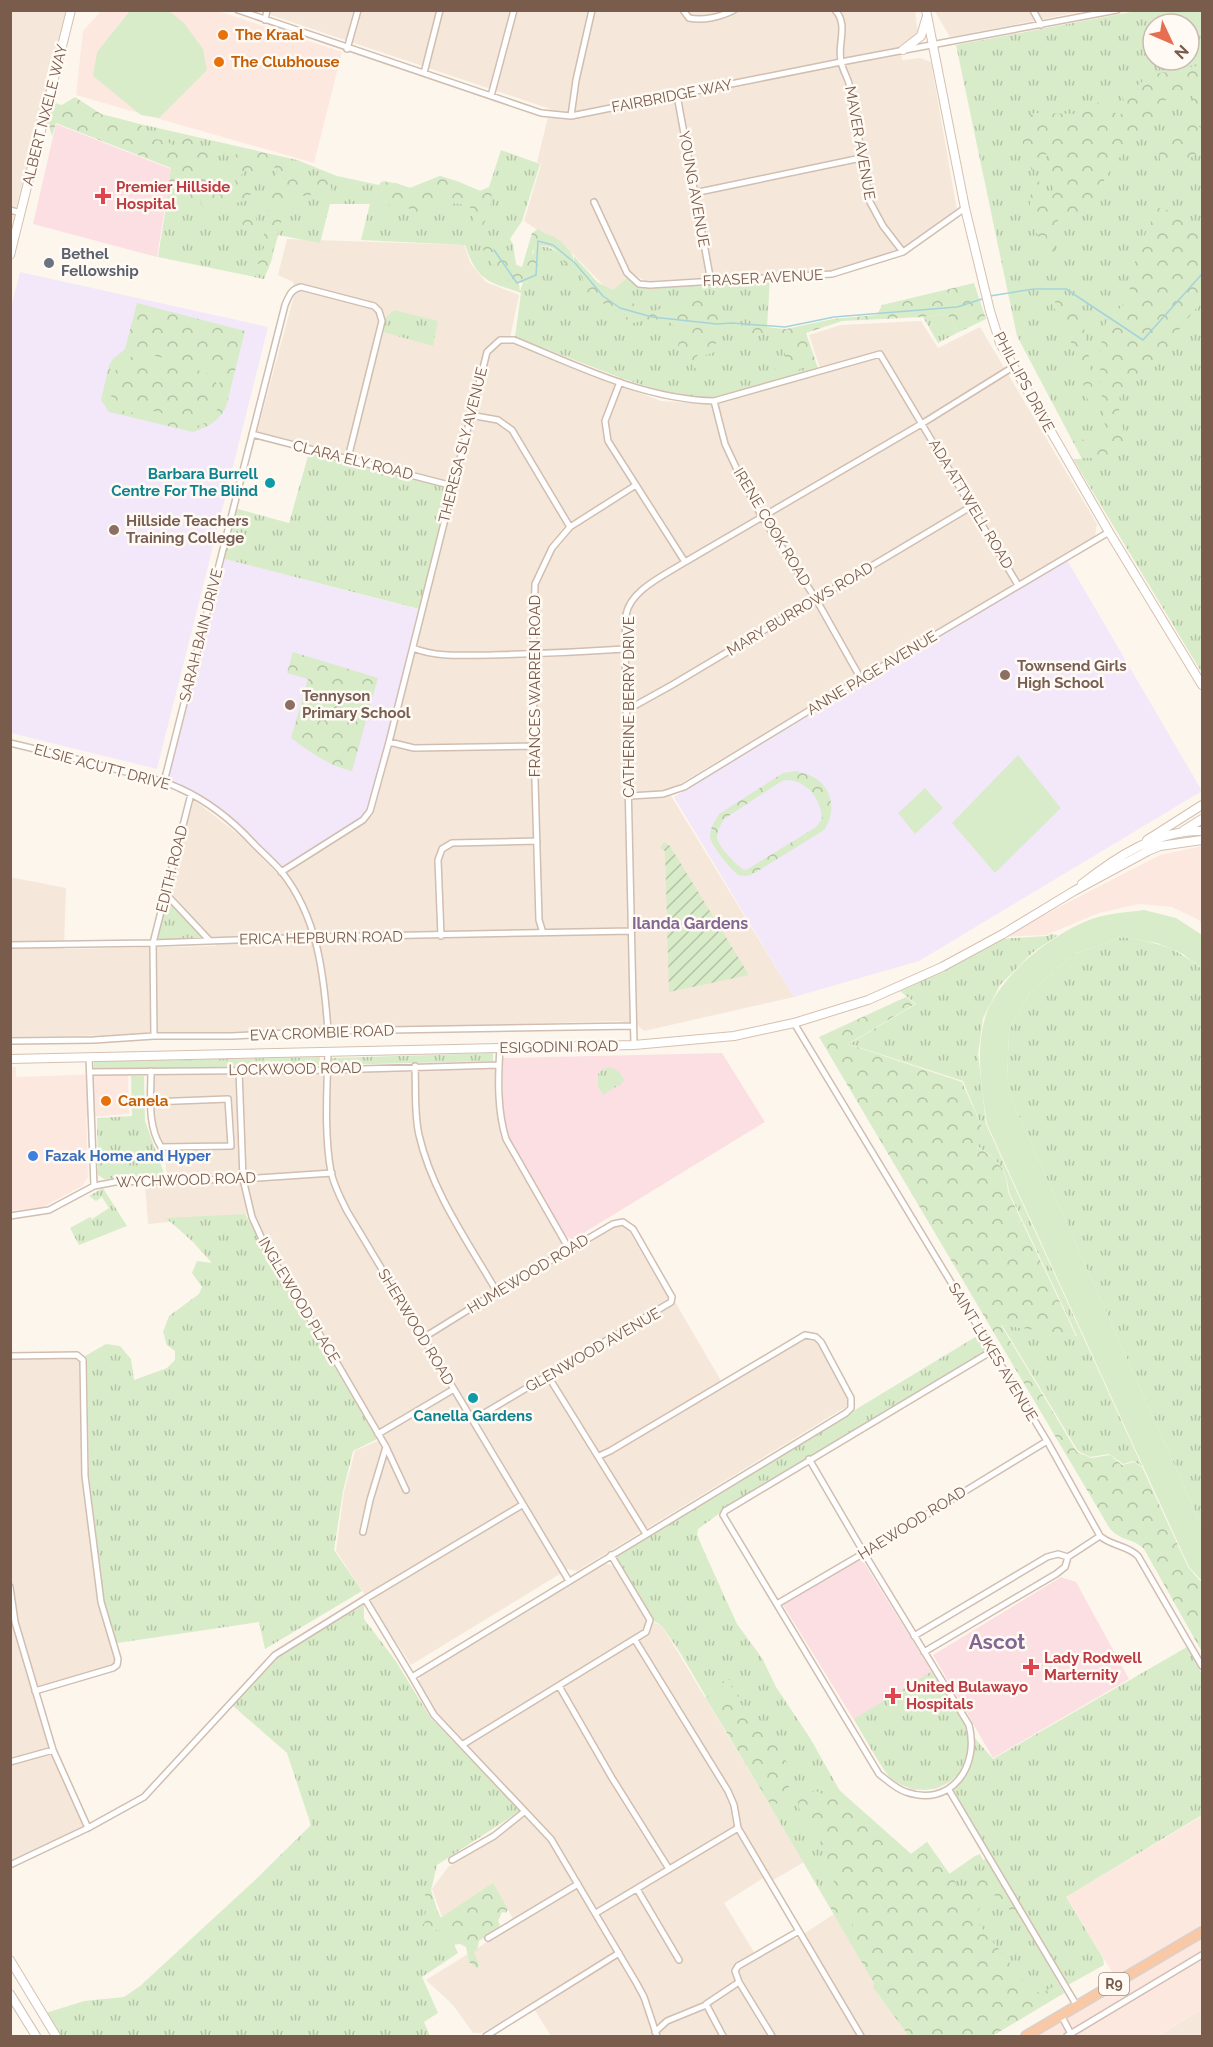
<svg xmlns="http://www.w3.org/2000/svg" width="1213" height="2047" font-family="Raleway,sans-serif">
  <defs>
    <pattern id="grass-tufts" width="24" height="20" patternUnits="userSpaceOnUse" patternTransform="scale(1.5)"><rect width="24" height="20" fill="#d8ecc9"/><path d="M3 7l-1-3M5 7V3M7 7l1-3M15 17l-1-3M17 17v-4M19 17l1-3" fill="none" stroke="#b4c2a5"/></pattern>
    <pattern id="forest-crowns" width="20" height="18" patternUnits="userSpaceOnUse" patternTransform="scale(1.5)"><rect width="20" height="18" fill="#d8ecc9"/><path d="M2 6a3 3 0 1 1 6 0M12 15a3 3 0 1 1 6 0" fill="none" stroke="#b4c2a5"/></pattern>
    <pattern id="garden-furrows" width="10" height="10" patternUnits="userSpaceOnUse" patternTransform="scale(1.5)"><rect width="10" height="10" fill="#d8ecc9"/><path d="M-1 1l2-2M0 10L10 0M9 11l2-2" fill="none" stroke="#b4c2a5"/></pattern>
  </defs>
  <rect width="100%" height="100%" fill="#fdf6ec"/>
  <path fill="#f5e8da" d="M934,10L1085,11L950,37Z
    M11,11H66L11,229Z
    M259,11H915L918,33L917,37L908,44L900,45L902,60L920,58L931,62L957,210L904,249L832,271L645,281L632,273L611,293L574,255L524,221L541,164L537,162L550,109Z
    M287,239L464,245L471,264L486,282L519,295L509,343L661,401L711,404L822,374L809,335L841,325L921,321L938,348L980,327L1097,524L1095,536L668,791L794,997L644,1031L636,1024L618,1021L235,1033L11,1037L10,877L66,888L64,949L216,946L169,890L194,800L243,838L280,876L373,815L457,485L257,432L295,292L293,282L278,275Z
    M496,1069L498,1124L503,1142L570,1253L619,1225L626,1226L668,1297L674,1300L724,1386L806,1337L817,1341L849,1398V1405L577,1571L568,1569L411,1665L336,1551L344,1492L355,1451L384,1438L269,1246L255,1214L148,1224L145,1185L167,1184L165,1147L160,1142L153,1122V1074Z
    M77,1356L82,1363L83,1477L100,1602L117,1660L113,1667L34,1690L51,1749L85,1827L11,1863V1359Z
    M604,1563L614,1566L646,1619L662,1626L804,1862L772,1881L768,1875L724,1903L757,1957L791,1938L796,1939L834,1914L874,1983L873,1987L909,2036H551L531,2004L481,2033H473L453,2005L426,1980L516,1924L493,1884L442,1917L432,1889L448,1867L497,1837L528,1811L433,1708L418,1683L421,1675Z
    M1202,2009V2036H1158Z"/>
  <path fill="#fde8e0" d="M101,11H218L342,52L314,163L76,95L83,31Z
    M1202,846V925L1199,920L1172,907L1139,904L1099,913L1046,935L1001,937L1160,855Z
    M10,1067H16V1077L128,1073L129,1114L86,1117L88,1177L82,1186L43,1207L11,1211Z
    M1202,1816V1929L1117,1980L1066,1897Z
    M1202,1939V2009L1157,2036H1037Z"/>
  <path fill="#f3e8fa" d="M20,272L268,327L157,769L11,733L10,311Z
    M221,558L421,610L368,810L361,819L281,869L223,813L165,781Z
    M1067,560L1202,791L919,961L794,997L674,797Z"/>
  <path fill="#fbdfe3" d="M56,124L171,169L157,257L33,224Z
    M722,1053L765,1122L572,1240L566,1236L509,1138L503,1123V1058Z
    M861,1558L965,1725L969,1741L968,1756L961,1771L950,1782L936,1789L913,1790L890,1778L783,1605Z
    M1061,1577L1076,1582L1129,1679L993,1758L933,1655Z"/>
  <path fill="url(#grass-tufts)" fill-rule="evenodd" d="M1136,11H1202V673L1073,459H1082L1017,336L956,45ZM1153,24H1189V60H1153Z
    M140,124L297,160L337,176L379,185L381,182L385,181L410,188L440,176L480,191L489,187L501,150L540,164L522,221L510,239L513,244L520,291L523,283L529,282L534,248C548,244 558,250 564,262L574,264V256L597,282L612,291L628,277L639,285L770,279L767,327L805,333L818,368L714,398L691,396L658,390L621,378L515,337L521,293C486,281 478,281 465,245L361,240L370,204H330L320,243L278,235L271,262L264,279L158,257L172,168Z
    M394,310L438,321L433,346L383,332L384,319Z
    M945,314L952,319L957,333L938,343L923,317Z
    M310,449L445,485L448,494L419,609L221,558L234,508L289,523Z
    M167,897L206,939L156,942Z
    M1051,934L1058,935L1032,953L1000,985L983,1018L978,1054L986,1124L1142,1466L1133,1461L1123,1464L1109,1454L1090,1457L1078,1451L1002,1325L1077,1336L1009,1192C1007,1168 996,1158 977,1146L982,1127L963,1081L849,1044L916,1004L900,991L1000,939L1047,936Z
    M1122,937C1159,943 1173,946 1202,969V1527L1015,1107L1007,1079L1009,1030L1030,992L1074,954Z
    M493,1053V1061L332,1065V1058Z
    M320,1057V1065L94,1069V1061Z
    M610,1067L619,1072L625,1081L603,1095L598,1086V1074L603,1069Z
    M131,1076H144L145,1121L165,1176L104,1179L98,1175L97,1118L132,1116Z
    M103,1188L127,1226L79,1245L70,1228L90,1217L92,1219L109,1208L102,1197L96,1201L89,1196Z
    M245,1214L377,1439L353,1451L343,1491L334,1550L362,1591L265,1649L259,1622L117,1643L104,1601L89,1475L87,1361L85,1356L106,1344L120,1346L131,1359L134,1380L167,1368L175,1360V1351L167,1345L163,1332L169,1316L199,1294L202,1287L192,1273L197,1261L212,1263L192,1241L166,1218Z
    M977,1336L987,1352L809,1458L724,1510L698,1529L697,1534L703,1549L737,1624L762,1658L776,1687L810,1738L840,1791L911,1854L927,1842L949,1874L975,1856L980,1854L983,1860L986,1859L1020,1913L1064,1993L992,2036H909L873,1987L874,1983L681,1654L662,1626L651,1619L614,1556Z
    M364,1605V1619L395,1660L430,1717L520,1811L437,1865L431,1890L437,1910L458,1953L422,1977L438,2013L424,2022L430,2036H60L46,2013L84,2001L124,1997L140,1986L253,1882L311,1825L287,1753L232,1705L278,1656Z
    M1187,1647L1202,1674V1815L1066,1897L1103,1958L1104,1965L1066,1986L952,1788C964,1772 975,1759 974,1737L993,1759Z
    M931,1672C943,1691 967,1719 969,1741C972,1784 922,1804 891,1778C882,1770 861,1731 854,1719Z"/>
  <path fill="url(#forest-crowns)" fill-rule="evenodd" d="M1202,65V114L1198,125L1202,130V148L1188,160L1168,167L1160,160L1159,149L1174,132L1186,127L1190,121L1195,89L1192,88L1169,96L1161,105L1160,118C1154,124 1148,128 1142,133C1120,153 1100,182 1091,210L1078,217L1063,210L1057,214L1059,233L1056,239H1053V233L1047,228V238L1055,249L1050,256C1034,231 1024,211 1034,181L1041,182L1046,197L1054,190L1047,177L1051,168L1050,154L1040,155L1032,171L1023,146L1022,122L1034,113L1082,114C1096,99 1104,98 1117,115L1122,114L1124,103L1122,92L1125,87L1134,89C1146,76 1166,65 1180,79V73L1185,68Z
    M75,97L101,114L140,124L151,139L164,140L175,146L186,137L197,142L204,151H215V159L211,173L222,176L219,182L224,190L230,189L236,183L228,164L231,155H235L244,148L289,159L300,178L323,175L331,187L333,196L327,200L322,195L321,187L315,189L309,197L289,193L268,270L252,260L264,248V231L257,228L251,229L240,223L245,218V209L253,203L257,223L265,226L268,208L265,203L273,190L272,182L277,173L274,166L264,161H255L254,173L244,171L240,177L250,179L255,190L244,201L227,205L221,202L214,208L202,206L200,199L190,198L179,174L165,210L171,168L56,123L52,136L48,123L54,103L62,105Z
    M440,176L457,181L480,191L489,188L492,191L490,210L482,228L511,263L522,267L532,233L538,229C545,235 550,234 556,238C562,241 569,250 573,256L574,264L568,267C557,255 557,241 534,248L532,253L540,263L539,272L529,282L523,283L509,281L497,271L482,248L481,239L474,230L473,209C459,201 448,203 433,208L429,217C415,215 409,211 402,199H396L388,206H378L375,197L381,182L396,183L410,188Z
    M1158,208C1176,210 1185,222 1202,228V304L1199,305L1180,328L1155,367L1120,390L1119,410L1127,447L1116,458H1083L1073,438L1074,435H1079L1085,442L1096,445L1106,436C1103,401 1095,360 1105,326C1109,312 1122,311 1127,299C1131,291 1130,280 1132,272C1138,249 1147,228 1158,208Z
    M584,267L597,282L617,292L643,310L655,311L662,308L679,315C689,302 697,294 715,295L732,325L786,329L833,319L877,315L882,305L974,283L986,319L957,333L952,319L945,314L923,317L842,321L806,333L815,359L804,368L786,374L774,369L785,359V349L776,339L768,334H752L727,327L717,333L715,352L706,355L698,352L697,357L702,363L704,373L699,376L696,369L678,346L680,333L671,323L643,321L627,324L624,319L628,316L606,306L591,291L587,293L584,291L585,283L578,271Z
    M1068,295L1080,302L1090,364L1094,403L1090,406C1079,374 1074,336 1054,308L1056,297Z
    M137,303L245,331L226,407C219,421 208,427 193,432L109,412L101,400L109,365L113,359L125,349Z
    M293,652L378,678L352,771C329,766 310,752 291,738L308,679L287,673Z
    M796,771C803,773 813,775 819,781C834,793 835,815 824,830L753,874C748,876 744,877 739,875C731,871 711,845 710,837C710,828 715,821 719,814L783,773ZM788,780C808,782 820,798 822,818L816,827L748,869L744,870C737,866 718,846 717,838C717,831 721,825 724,819L782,781Z
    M906,997L915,1004L848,1044L962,1082L982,1127L977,1147C996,1158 1007,1168 1008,1192L1076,1336L1001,1325L1077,1452L1091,1458L1110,1455L1122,1465L1134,1462L1142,1467L1188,1567L1202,1583V1652L1144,1549C1133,1538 1123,1542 1110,1529L819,1037Z
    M730,1679L731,1686L739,1696L738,1702L750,1712L754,1719L753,1724C767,1730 780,1751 787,1764L783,1770L789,1785L787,1796L772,1807L705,1697L713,1694L717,1701L720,1702L721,1692L723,1691L722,1682Z
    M816,1791L829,1797L840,1791L911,1854L927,1842L956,1883L959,1892H966L981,1879L980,1874L984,1870L994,1872L1020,1913L1017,1917H1011C1010,1907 1005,1899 994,1895L985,1902L977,1912L978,1923L1031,1990L1041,1993L1059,1984L1064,1993L992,2036H909L873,1987L874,1983L850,1942L852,1939V1921L843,1912L834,1914L817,1883L831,1896L835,1887L833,1877L819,1843L826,1837C812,1827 800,1820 798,1802L805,1793Z
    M493,1883L508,1909L506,1913L502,1912L498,1921L500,1925L496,1930L479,1941L477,1950L474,1952L479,1965L478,1969L469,1962L466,1947L460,1944L452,1945C449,1941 449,1937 447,1933C445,1930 435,1931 431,1928L424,1930L422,1926L425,1922L422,1919L426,1912L425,1892L430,1890L440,1918Z"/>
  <path fill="url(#garden-furrows)" d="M664,842L670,846L749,975L669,992L665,851L660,848Z"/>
  <path fill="#d8ecc9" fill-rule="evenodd" d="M130,11H169L184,23L203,49L207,70L159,118L141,115L93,76L97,52Z
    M137,352L209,368C230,383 222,421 197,426L119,410L108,402L105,396C109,372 109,354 137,352ZM135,356L205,372C210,375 215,378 216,383C219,393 211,411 206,418L195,420L128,406C120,404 116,401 110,395C113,377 114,360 135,356Z
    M1018,755L1061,808L995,873L952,823Z
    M925,788L943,808L915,834L898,813Z
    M1144,910L1176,918L1202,935V969L1183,954L1157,943L1122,937L1074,954L1030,992L1009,1030L1007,1078L1015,1107L1202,1527V1581L1189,1567L987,1124C982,1090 975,1052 985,1018C997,976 1057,929 1098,917C1113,913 1129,912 1144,910Z"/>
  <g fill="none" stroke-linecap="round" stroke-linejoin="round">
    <path stroke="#a5d3da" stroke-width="1.5" d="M494,250L517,283L536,275L538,241L553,245L575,263L603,296L620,308L652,317L717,324L732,323L785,327L834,317L957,307L982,299
      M990,296L1034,289H1066L1143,340L1202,274"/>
    <defs>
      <path id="minor" d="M238,10L541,113L571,116L841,62L1117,10
        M683,10L689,18C703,21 721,17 734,10
        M835,10C849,25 837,44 841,61C842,70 849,79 850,88L870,202L883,226L903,252
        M1033,10L1041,25
        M265,20L267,10
        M347,49L358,10
        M424,73L440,10
        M677,95L711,282
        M491,96L514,10
        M571,116L576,80L592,10
        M694,193L861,158
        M594,202L627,273L639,284L650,285L832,274L903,252L965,208
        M10,210L21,213
        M620,382L605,421L608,441L685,562
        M714,401L725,444L741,478L762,517L816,599L861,679
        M470,415L498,420L512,430L570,527
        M252,434L453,486
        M413,648C438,658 464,655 491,655C536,654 580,652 625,649
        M627,710L672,685L972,506
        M389,742L414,748L534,746
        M10,743C48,752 85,761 122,771C141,776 161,779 179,788C208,801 234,822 255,845C264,854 273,862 281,871C318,917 324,975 328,1031
        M164,782L285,305C289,296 291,289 301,287L374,306L379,311L382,321L348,458
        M630,796L663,794L684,787L861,679L1109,532
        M281,872L363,820L370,811L389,742L487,352L500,340H514C578,366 643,399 714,401L880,354L1018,585
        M166,894L210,941
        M543,933L539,920L534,746L533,654L535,584L552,548L570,527L636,485
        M441,936L438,860L442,849L452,843L537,841
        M10,945L153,943L315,937L632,931
        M794,1023L1047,1441L1100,1536C1111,1546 1127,1545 1138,1556L1202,1666
        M154,1036L153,943L191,794
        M10,1041L94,1040L154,1036H232L328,1031L633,1026
        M634,1045L625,649C626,638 625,626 626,615C630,590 665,575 685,562L923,423L1013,367
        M500,1048C498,1078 497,1110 506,1139L569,1249
        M328,1052C327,1091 324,1134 331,1172C334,1186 341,1199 347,1211L569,1581
        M89,1057L94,1186
        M415,1066C416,1089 414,1113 419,1135C432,1192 468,1242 497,1292
        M239,1070L243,1179L252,1217L266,1248L330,1351L386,1447L406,1490
        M90,1072L328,1070L499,1065
        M151,1102L228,1099L231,1146L161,1147C147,1125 151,1096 151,1071
        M10,1216L49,1210L94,1186L115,1182L243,1179L332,1173
        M423,1338L497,1292L613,1224L623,1222L633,1229L672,1297L671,1302L473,1420
        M10,1356L77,1355L83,1360L85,1476L101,1602L118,1659L117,1665L113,1668L35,1691
        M548,1376L646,1534
        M378,1434L454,1389
        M809,1459L864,1553L969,1725C980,1766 951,1808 906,1792C896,1789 887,1780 879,1774L723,1515L725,1511L992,1351
        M522,1505L365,1599L412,1677L846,1413L851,1408V1398L821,1342L816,1337L805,1335L610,1451L599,1456
        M363,1532L370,1500L386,1447
        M10,1587L15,1622L53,1750L88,1828
        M777,1604L864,1553L1047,1441
        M914,1636L1047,1557L1058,1554L1068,1557
        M635,1640L728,1791L734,1805L738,1828L861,2036
        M924,1652L1056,1574L1065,1567L1068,1557L1100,1536
        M412,1677L434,1715L551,1839L637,1984L644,1997L657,2036
        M559,1686L612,1778L669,1869
        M462,1745L646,1632L650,1620L611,1555
        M10,1762L53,1750
        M949,1790L1077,2006
        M452,1860L494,1836L524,1812
        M10,1865L88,1828L144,1797L275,1655L365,1599
        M637,1889L679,1960
        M596,1913L738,1828
        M488,1938L578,1884
        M1061,2015L1071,2034
        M655,2032L667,2021L706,2005
        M486,2036L619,1953
        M723,2036L706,2004L739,1982
        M772,2036L739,1982L735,1971L738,1966L799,1931
        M1067,2036L1202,1955"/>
      <path id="secondary" d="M926,10L965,208L990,311L1000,343L1109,532L1202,685
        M903,50L921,36L927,16
        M10,255L71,10
        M1183,831L1202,819
        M1147,840L1202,805
        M1082,884C1116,857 1157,830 1202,831
        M10,1059L634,1045L734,1036L794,1023L868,1000L942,967L1003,934L1074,891L1148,851L1160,846L1202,840
        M10,1960L56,2036
        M10,1994L36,2036"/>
      <path id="trunk" d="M1026,2036L1202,1932"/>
    </defs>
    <use href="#minor" stroke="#d1beb0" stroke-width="8"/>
    <use href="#secondary" stroke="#d6c0b0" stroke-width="10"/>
    <use href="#trunk" stroke="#dad1cd" stroke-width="12"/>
    <use href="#minor" stroke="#fff" stroke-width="5"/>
    <use href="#secondary" stroke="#fff" stroke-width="8"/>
    <use href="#trunk" stroke="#f9c8a4" stroke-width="9"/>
  </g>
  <g fill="#e8710a" stroke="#fffaf3" stroke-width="2">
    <circle cx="223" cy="35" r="6"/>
    <circle cx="219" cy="62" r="6"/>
    <circle cx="106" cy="1101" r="6"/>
  </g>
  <g fill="#e0444e" stroke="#fffaf3" stroke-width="2">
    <path d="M100 187h6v6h6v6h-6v6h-6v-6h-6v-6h6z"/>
    <path d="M1028 1658h6v6h6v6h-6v6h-6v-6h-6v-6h6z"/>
    <path d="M890 1687h6v6h6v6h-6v6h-6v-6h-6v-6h6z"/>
  </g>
  <circle fill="#6b7280" stroke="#fffaf3" stroke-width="2" cx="49" cy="263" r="6"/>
  <g fill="#0f9aa8" stroke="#fffaf3" stroke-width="2">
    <circle cx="270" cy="483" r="6"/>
    <circle cx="473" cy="1398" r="6"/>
  </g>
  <g fill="#8d6e63" stroke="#fffaf3" stroke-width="2">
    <circle cx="114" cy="530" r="6"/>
    <circle cx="1005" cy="675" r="6"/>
    <circle cx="290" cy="705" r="6"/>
  </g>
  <circle fill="#3f7fe0" stroke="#fffaf3" stroke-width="2" cx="33" cy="1156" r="6"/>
  <g text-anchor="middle" stroke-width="5" stroke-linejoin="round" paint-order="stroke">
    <rect fill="#fffaf3" stroke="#a28b7f" stroke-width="1.5" x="1099" y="1973" width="30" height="22" rx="4.5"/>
    <g font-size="14" font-weight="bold" fill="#7a5c4d">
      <text x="1114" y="1989">R9</text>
    </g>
    <g font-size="15" font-weight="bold" fill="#c56008" stroke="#fffaf3" text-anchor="start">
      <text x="235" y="40">The Kraal</text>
      <text x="231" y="67">The Clubhouse</text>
      <text x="118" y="1106">Canela</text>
    </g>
    <g font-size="15" fill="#7a5c4d" stroke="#fffaf3">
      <text transform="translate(672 96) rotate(-11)" y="5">FAIRBRIDGE WAY</text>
      <text transform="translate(45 115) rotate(-76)" y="5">ALBERT NXELE WAY</text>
      <text transform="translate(860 143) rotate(80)" y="5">MAVER AVENUE</text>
      <text transform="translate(694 189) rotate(80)" y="5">YOUNG AVENUE</text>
      <text transform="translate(763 278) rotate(-3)" y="5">FRASER AVENUE</text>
      <text transform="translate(1024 382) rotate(62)" y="5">PHILLIPS DRIVE</text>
      <text transform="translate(463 445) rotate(-76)" y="5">THERESA SLY AVENUE</text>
      <text transform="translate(353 460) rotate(14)" y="5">CLARA ELY ROAD</text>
      <text transform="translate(971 504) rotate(59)" y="5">ADA ATTWELL ROAD</text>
      <text transform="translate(772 527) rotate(59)" y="5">IRENE COOK ROAD</text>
      <text transform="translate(800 609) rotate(-31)" y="5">MARY BURROWS ROAD</text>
      <text transform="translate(201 635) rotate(-76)" y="5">SARAH BAIN DRIVE</text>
      <text transform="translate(872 673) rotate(-31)" y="5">ANNE PAGE AVENUE</text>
      <text transform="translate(535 686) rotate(-90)" y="5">FRANCES WARREN ROAD</text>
      <text transform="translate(629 707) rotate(-90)" y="5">CATHERINE BERRY DRIVE</text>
      <text transform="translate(102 767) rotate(15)" y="5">ELSIE ACUTT DRIVE</text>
      <text transform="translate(172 869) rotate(-76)" y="5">EDITH ROAD</text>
      <text transform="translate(321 938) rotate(-1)" y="5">ERICA HEPBURN ROAD</text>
      <text transform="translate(322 1033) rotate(-2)" y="5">EVA CROMBIE ROAD</text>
      <text transform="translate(559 1047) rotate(-1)" y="5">ESIGODINI ROAD</text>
      <text transform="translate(295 1069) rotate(-1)" y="5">LOCKWOOD ROAD</text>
      <text transform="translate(186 1180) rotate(-2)" y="5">WYCHWOOD ROAD</text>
      <text transform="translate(528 1274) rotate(-31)" y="5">HUMEWOOD ROAD</text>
      <text transform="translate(299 1300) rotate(59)" y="5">INGLEWOOD PLACE</text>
      <text transform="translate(416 1327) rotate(59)" y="5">SHERWOOD ROAD</text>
      <text transform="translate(593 1350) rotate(-30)" y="5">GLENWOOD AVENUE</text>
      <text transform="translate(993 1352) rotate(59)" y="5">SAINT LUKES AVENUE</text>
      <text transform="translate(912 1523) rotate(-32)" y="5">HAEWOOD ROAD</text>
    </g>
    <g font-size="15" font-weight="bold" fill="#be3a42" stroke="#fffaf3" text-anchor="start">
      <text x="116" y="192">Premier Hillside<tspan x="116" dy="17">Hospital</tspan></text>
      <text x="1044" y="1663">Lady Rodwell<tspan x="1044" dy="17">Marternity</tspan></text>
      <text x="906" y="1692">United Bulawayo<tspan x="906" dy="17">Hospitals</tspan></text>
    </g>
    <g font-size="15" font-weight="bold" fill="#5b616d" stroke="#fffaf3" text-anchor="start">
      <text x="61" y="259">Bethel<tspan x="61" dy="17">Fellowship</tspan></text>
    </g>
    <g font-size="15" font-weight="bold" fill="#0d838f" stroke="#fffaf3" text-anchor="end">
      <text x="258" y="479">Barbara Burrell<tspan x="258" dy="17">Centre For The Blind</tspan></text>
      <text x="473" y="1421" text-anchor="middle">Canella Gardens</text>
    </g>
    <g font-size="15" font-weight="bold" fill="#785e54" stroke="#fffaf3" text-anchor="start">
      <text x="126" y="526">Hillside Teachers<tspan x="126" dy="17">Training College</tspan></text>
      <text x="1017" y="671">Townsend Girls<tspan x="1017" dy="17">High School</tspan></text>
      <text x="302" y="701">Tennyson<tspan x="302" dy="17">Primary School</tspan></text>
    </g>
    <g font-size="15" font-weight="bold" fill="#366cbe" stroke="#fffaf3" text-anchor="start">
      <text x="45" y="1161">Fazak Home and Hyper</text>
    </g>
    <g font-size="16" font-weight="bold" fill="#846695" stroke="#fffaf3">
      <text x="690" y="929">Ilanda Gardens</text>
    </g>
    <g font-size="21" font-weight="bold" fill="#846695" stroke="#fffaf3">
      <text x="997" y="1649">Ascot</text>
    </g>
  </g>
  <rect width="1213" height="2047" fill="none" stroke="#7a5c4d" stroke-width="24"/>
  <g transform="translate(1171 42) rotate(134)"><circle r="28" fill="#fffaf3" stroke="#cabbb1" stroke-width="1.5"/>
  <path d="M0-4.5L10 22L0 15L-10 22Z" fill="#e76f51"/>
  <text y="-9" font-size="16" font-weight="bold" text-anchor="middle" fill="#7a5c4d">N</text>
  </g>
</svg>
